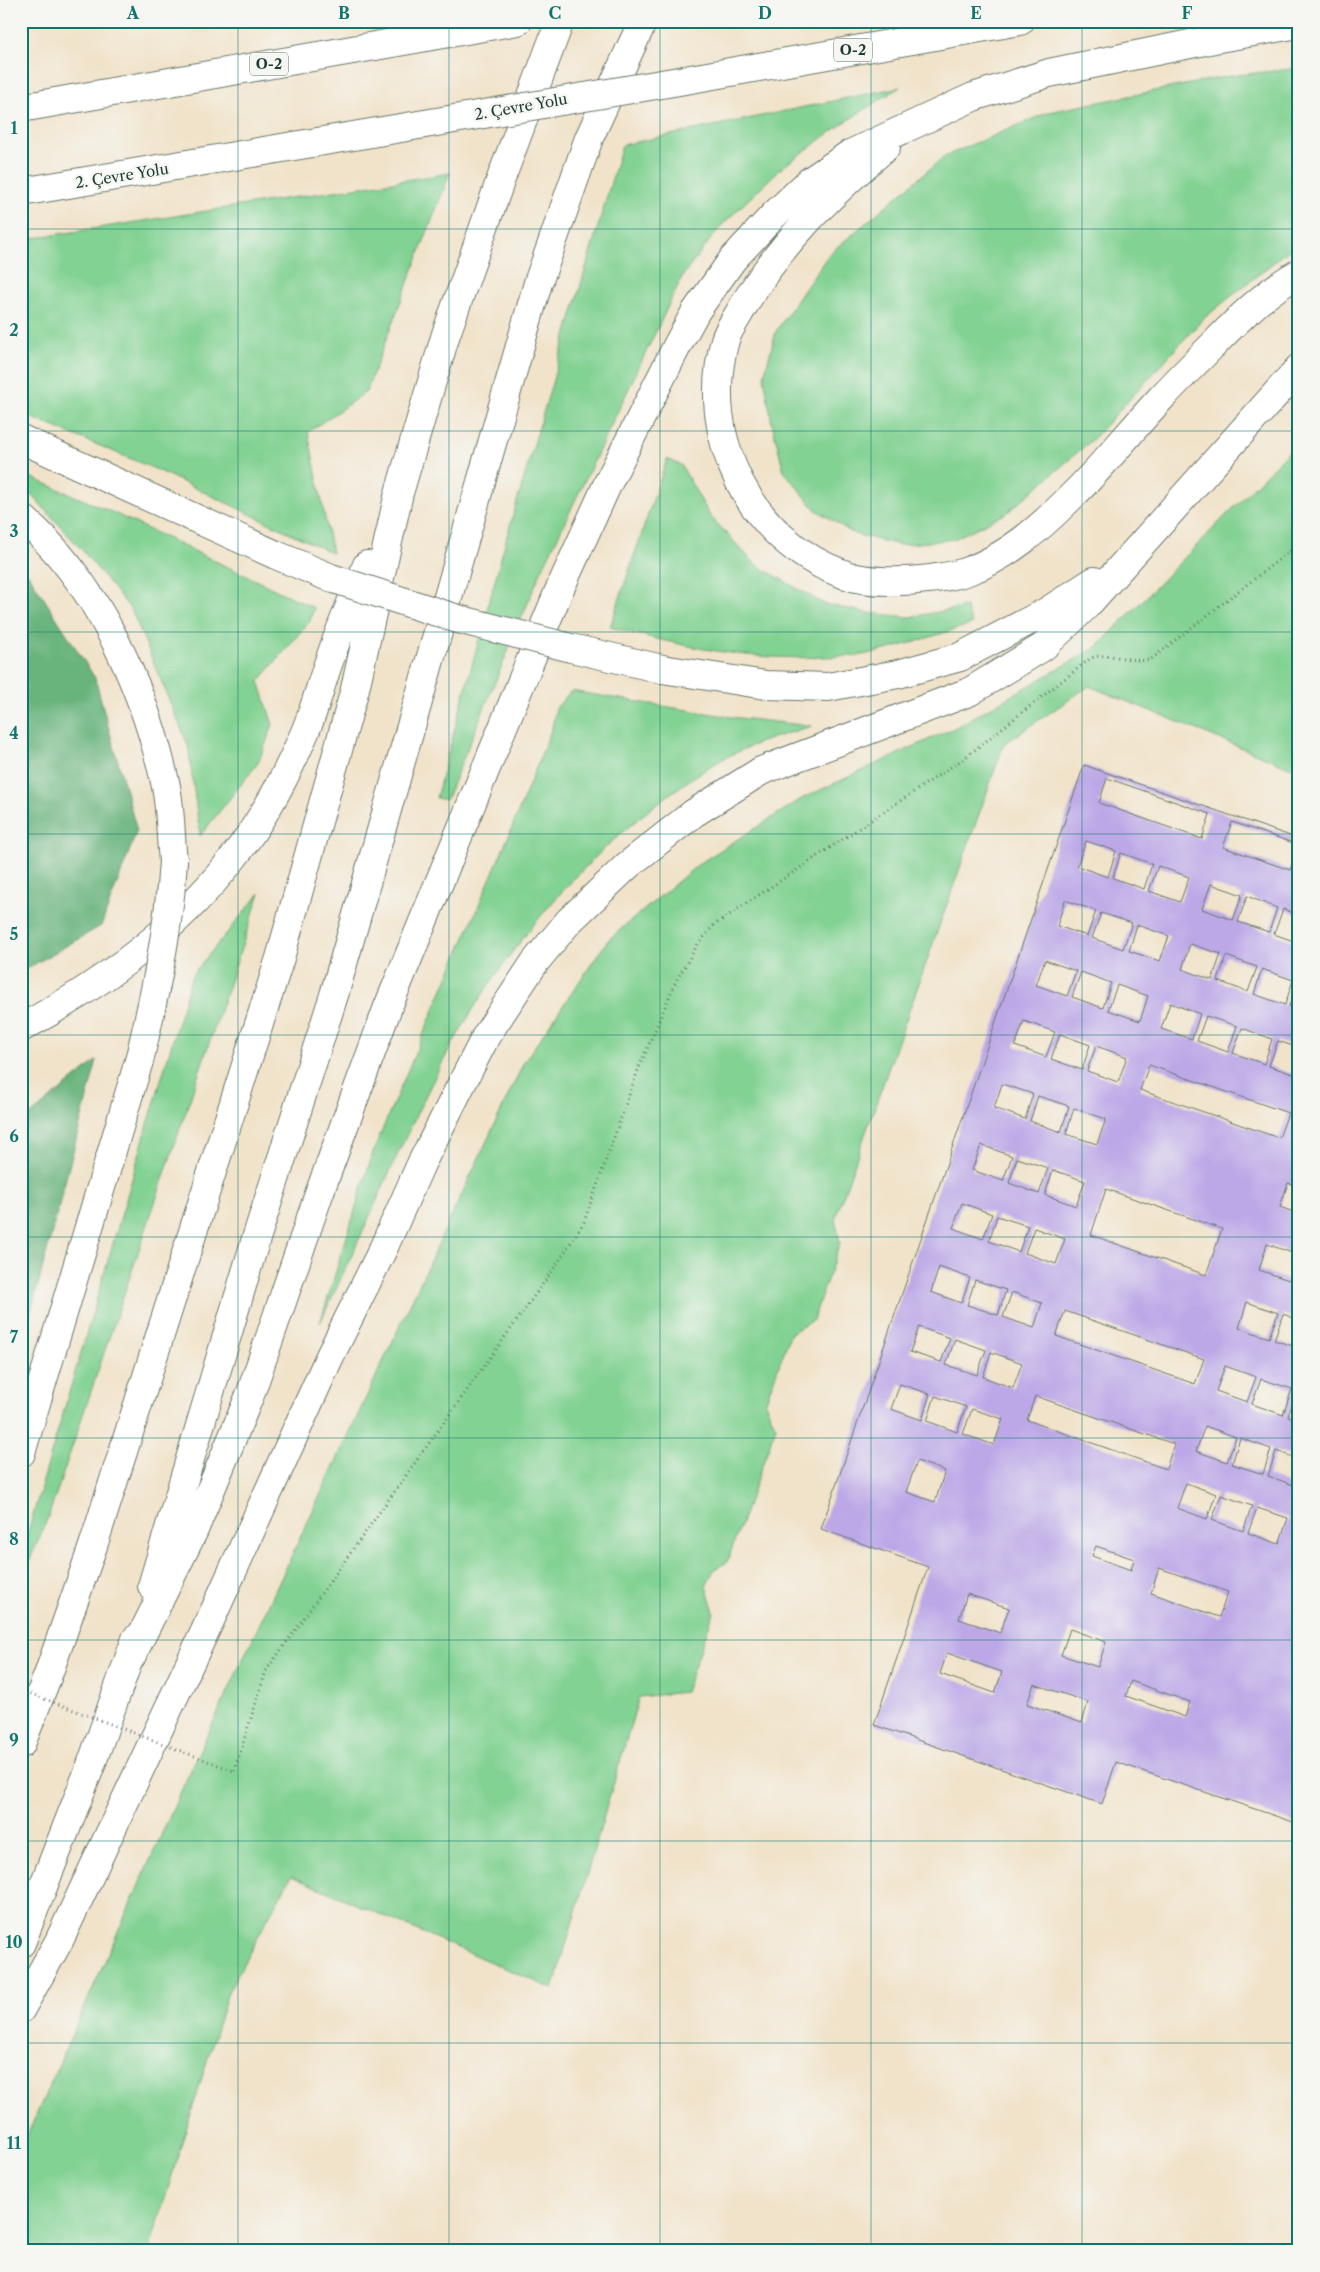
<svg xmlns="http://www.w3.org/2000/svg" width="1320" height="2272" font-family="'Libre Caslon Text',serif">
  <rect width="100%" height="100%" fill="#f6f6f2"/>
  <filter id="ink" filterUnits="userSpaceOnUse"><feTurbulence type="fractalNoise" baseFrequency=".02" numOctaves="2"/><feDisplacementMap in="SourceGraphic" scale="10" xChannelSelector="R" yChannelSelector="G"/><feConvolveMatrix kernelMatrix="1 2 1 2 8 2 1 2 1" color-interpolation-filters="sRGB"/></filter>
  <filter id="wash" filterUnits="userSpaceOnUse"><feTurbulence type="fractalNoise" baseFrequency=".0096" numOctaves="4" result="noise"/><feDisplacementMap in="SourceGraphic" scale="20" xChannelSelector="R" yChannelSelector="G"/><feGaussianBlur stdDeviation="1.12" result="paint"/><feColorMatrix in="noise" values="0 0 0 0 0 0 0 0 0 0 0 0 0 0 0 0 0 1.4 0 .05"/><feComposite in="paint" operator="in"/></filter>
  <g filter="url(#wash)">
    <rect width="100%" height="100%" fill="#f1e3ca"/>
    <path fill="#82d293" stroke="#508864" d="M1299,68V242L1203,319L1093,439L1007,513L954,539L900,545L854,534L815,509L784,471L772,424L764,376L776,331L829,254L945,156L1049,112L1229,76Z
      M900,87L845,122L780,169L720,227L682,277L539,576L446,800L436,798L507,536L622,145Z
      M450,173L366,392L308,432L332,553L155,469L21,413V240Z
      M1299,441V771L1089,686L1004,744L835,1219L840,1243L813,1320L791,1333L765,1403L776,1427L727,1562L714,1570L706,1586L714,1612L685,1692L639,1697L553,1989L291,1876L228,1992L149,2251H21V2149L180,1793L524,1062L608,940L700,863L803,798L956,727L1097,647Z
      M667,459L681,465L710,516L755,564L824,604L868,613L910,617L966,607L972,624C936,635 900,648 862,655C850,657 837,656 824,657C747,661 685,647 610,627Z
      M21,473L114,513L314,608L310,621L259,681L273,725L258,763L200,836L188,745L132,611L82,550L21,483Z
      M571,691L731,717L812,726C777,736 742,747 711,766C610,829 524,923 463,1026C437,1069 416,1116 394,1162C370,1216 345,1270 320,1323L374,1149L509,835L552,728L556,708Z
      M260,893L49,1515L21,1581V1556L192,975Z"/>
    <path fill="#69b47d" stroke="#447858" d="M21,567L27,572L95,678L137,831L101,926L21,972Z
      M97,1060L21,1350V1123Z"/>
    <g id="blocks">
      <path fill="#bca8e7" fill-rule="evenodd" d="M1084,765L1299,839V845L1232,822L1223,847L1290,870L1299,846V862L1295,872L1299,873V915L1283,909L1274,934L1299,943V982L1289,1006L1299,1010V1048L1278,1041L1269,1066L1299,1076V1186L1288,1183L1280,1207L1299,1214V1269L1294,1282L1299,1284V1320L1283,1314L1274,1340L1299,1348V1392L1297,1391L1288,1416L1299,1420V1459L1276,1451L1268,1476L1299,1487V1824L1116,1762L1102,1804L874,1725L928,1567L821,1529ZM1107,778L1210,814L1202,839L1099,803ZM1086,841L1116,851L1108,877L1077,866ZM1121,853L1152,864L1144,889L1113,878ZM1158,866L1189,877L1180,902L1149,891ZM1211,884L1242,895L1233,920L1202,909ZM1247,896L1277,908L1269,932L1238,922ZM1065,900L1096,911L1087,936L1057,926ZM1101,913L1132,923L1123,949L1092,938ZM1137,925L1169,936L1160,961L1129,951ZM1190,944L1221,954L1212,980L1182,969ZM1226,956L1257,967L1248,992L1218,981ZM1045,960L1076,971L1067,996L1036,985ZM1262,969L1293,980L1285,1005L1254,994ZM1081,972L1111,983L1103,1008L1072,997ZM1117,985L1148,996L1140,1021L1108,1010ZM1170,1003L1200,1014L1192,1039L1161,1029ZM1206,1016L1237,1026L1228,1052L1197,1041ZM1024,1021L1055,1032L1046,1057L1015,1046ZM1242,1028L1272,1039L1264,1064L1233,1053ZM1060,1034L1090,1045L1082,1070L1051,1059ZM1096,1046L1127,1057L1118,1082L1087,1071ZM1149,1065L1288,1113L1279,1138L1140,1090ZM1002,1084L1033,1094L1025,1119L994,1108ZM1038,1096L1069,1106L1061,1132L1030,1121ZM1074,1108L1106,1119L1097,1144L1066,1134ZM981,1145L1012,1156L1003,1181L972,1170ZM1017,1158L1048,1168L1039,1194L1009,1183ZM1053,1170L1085,1181L1076,1206L1045,1195ZM1106,1189L1222,1229L1206,1275L1091,1235ZM962,1203L992,1214L983,1239L953,1228ZM997,1216L1028,1226L1019,1252L989,1241ZM1034,1228L1065,1239L1056,1264L1025,1253ZM1267,1244L1298,1255L1289,1280L1259,1270ZM939,1267L970,1278L961,1303L931,1292ZM975,1280L1006,1290L998,1315L967,1305ZM1012,1292L1042,1303L1034,1328L1003,1317ZM1247,1302L1278,1313L1269,1338L1239,1328ZM1065,1311L1204,1359L1195,1384L1056,1336ZM919,1327L950,1338L941,1362L910,1352ZM955,1339L986,1350L977,1375L946,1365ZM991,1352L1022,1363L1013,1388L983,1377ZM1225,1366L1256,1377L1247,1402L1216,1391ZM1261,1379L1292,1389L1283,1415L1252,1404ZM900,1384L930,1394L922,1420L891,1409ZM935,1396L966,1407L957,1432L927,1421ZM1035,1396L1174,1444L1166,1469L1027,1420ZM972,1409L1003,1419L994,1445L963,1434ZM1205,1426L1236,1437L1227,1462L1196,1451ZM1240,1438L1271,1449L1263,1474L1232,1464ZM917,1461L945,1471L935,1502L906,1492ZM1186,1483L1216,1494L1207,1519L1177,1508ZM1221,1495L1252,1506L1243,1531L1212,1520ZM1257,1508L1288,1518L1279,1544L1248,1533ZM1096,1546L1134,1559L1131,1570L1092,1556ZM1159,1568L1228,1592L1219,1617L1151,1593ZM967,1594L1009,1608L1000,1633L959,1619ZM1070,1629L1106,1642L1098,1667L1061,1655ZM947,1653L1002,1672L995,1693L940,1674ZM1131,1681L1190,1702L1185,1717L1126,1696ZM1034,1684L1088,1702L1082,1723L1027,1704Z"/>
    </g>
  </g>
  <g filter="url(#ink)">
    <use href="#blocks" fill-opacity="0" stroke="#687768" stroke-width="1"/>
    <g fill="none" stroke-linecap="round" stroke-linejoin="round">
      <defs>
        <path id="motorway" d="M685,80L1020,21
          M21,108L518,21
          M886,147C829,196 778,245 741,310C736,319 728,330 725,340C698,437 750,542 846,575C867,583 907,582 929,579C942,577 956,576 968,571C1009,556 1041,527 1072,496C1104,465 1131,430 1162,397C1179,379 1196,362 1213,345C1239,318 1267,291 1299,273
          M21,192L478,115
          M21,439L276,555L331,578
          M21,517C97,580 144,688 165,782C171,807 170,835 173,861
          M662,669L766,685L828,687L898,674L960,657L1046,612L1094,581
          M21,1028C99,986 175,931 230,862C261,823 286,777 305,732C314,711 320,688 327,667C339,632 352,599 367,565
          M21,1453L139,1061
          M152,1586L255,1242L334,995L538,283L589,138L643,21
          M131,1657L194,1530L250,1395L319,1194L388,1007L558,593L608,483L678,344L696,311L733,259L773,216L810,181L850,154L973,97L1049,73L1219,38L1299,24
          M21,1744L48,1675L93,1546L280,958L355,689L399,493L446,334L502,176L560,21
          M21,1943L91,1765L136,1639
          M21,2009L59,1941L214,1612L329,1358L383,1249L421,1164L486,1036L535,962L569,921L628,865L694,813L761,771L969,692L1043,647L1087,605L1299,368"/>
      </defs>
      <use href="#motorway" stroke="#687768" stroke-width="30"/>
      <path stroke="#687768" stroke-width="3" stroke-dasharray="1 4" stroke-linecap="butt" d="M234,1771L266,1671L555,1267L584,1222L638,1070L676,981L698,944L714,925L963,759L1091,658C1110,651 1130,663 1150,660L1299,544"/>
      <use href="#motorway" stroke="#fff" stroke-width="28"/>
      <defs>
        <path id="motorway-bridge" d="M478,115L685,80
          M331,578L458,619L571,648L662,669
          M139,1061C155,994 169,929 173,861"/>
      </defs>
      <use href="#motorway-bridge" stroke="#687768" stroke-width="30" stroke-linecap="butt"/>
      <path stroke="#687768" stroke-width="3" stroke-dasharray="1 4" stroke-linecap="butt" d="M21,1690L234,1771"/>
      <use href="#motorway-bridge" stroke="#fff" stroke-width="28"/>
    </g>
  </g>
  <path fill="none" stroke="#0f766e" stroke-width="1" stroke-opacity="0.55" d="M238,21V2251M449,21V2251M660,21V2251M871,21V2251M1082,21V2251M21,229H1299M21,431H1299M21,632H1299M21,834H1299M21,1035H1299M21,1237H1299M21,1438H1299M21,1640H1299M21,1841H1299M21,2043H1299"/>
  <g text-anchor="middle" stroke-width="5" stroke-linejoin="round" paint-order="stroke">
    <g fill="#f6f6f2" stroke="#60746d" stroke-width="1">
      <rect x="834" y="38.5" width="38" height="23" rx="4"/>
      <rect x="250" y="52.5" width="38" height="23" rx="4"/>
    </g>
    <g font-size="14" font-weight="bold" fill="#1f3d34">
      <text x="853" y="55">O-2</text>
      <text x="269" y="69">O-2</text>
    </g>
    <g font-size="15" fill="#1f3d34" stroke="#f6f6f2">
      <text transform="translate(521 107) rotate(-10)" y="5">2. Çevre Yolu</text>
      <text transform="translate(122 176) rotate(-9)" y="5">2. Çevre Yolu</text>
    </g>
  </g>
  <rect width="1320" height="2272" fill="none" stroke="#f6f6f2" stroke-width="55"/>
  <rect x="28" y="28" width="1264" height="2216" fill="none" stroke="#0f766e" stroke-width="2"/>
  <g font-size="16" text-anchor="middle" font-weight="bold" fill="#0f766e">
    <text x="133" y="19">A</text>
    <text x="344" y="19">B</text>
    <text x="555" y="19">C</text>
    <text x="765" y="19">D</text>
    <text x="976" y="19">E</text>
    <text x="1187" y="19">F</text>
    <text x="14" y="134">1</text>
    <text x="14" y="336">2</text>
    <text x="14" y="537">3</text>
    <text x="14" y="739">4</text>
    <text x="14" y="940">5</text>
    <text x="14" y="1142">6</text>
    <text x="14" y="1343">7</text>
    <text x="14" y="1545">8</text>
    <text x="14" y="1746">9</text>
    <text x="14" y="1948">10</text>
    <text x="14" y="2149">11</text>
  </g>
</svg>
